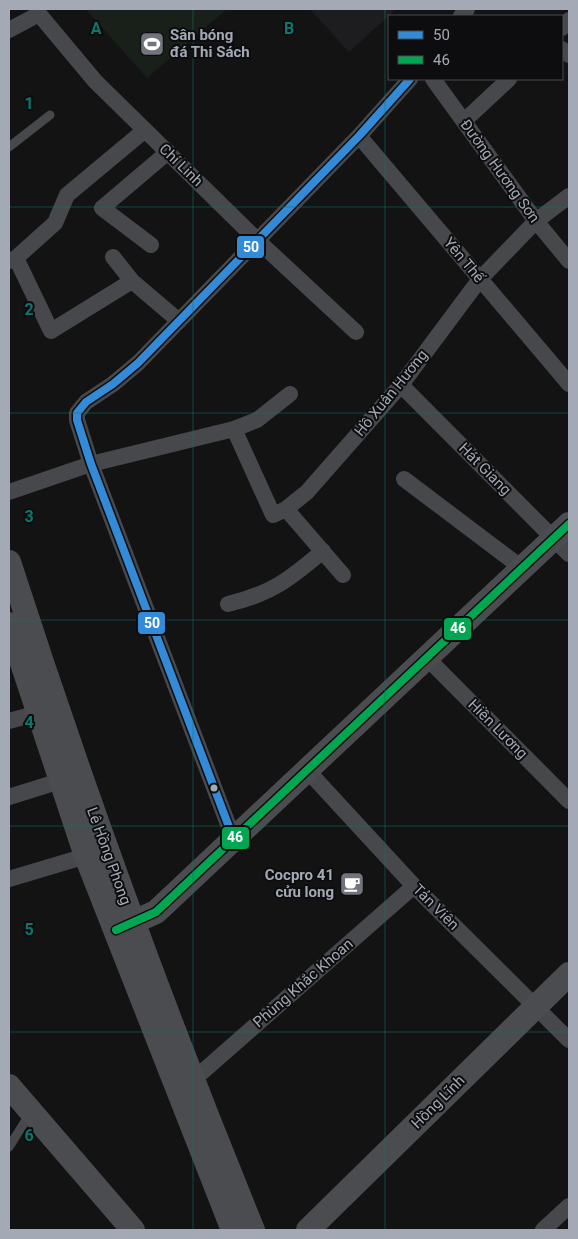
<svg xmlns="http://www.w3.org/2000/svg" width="578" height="1239" font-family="Roboto,sans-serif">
  <rect width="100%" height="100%" fill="#131313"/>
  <path fill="#1d1d1f" d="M310,9H396L349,52Z"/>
  <path fill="#19201a" d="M86,9H227L147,78Z"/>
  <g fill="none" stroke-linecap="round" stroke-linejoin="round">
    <path stroke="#47484c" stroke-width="9" d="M9,147L50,115
      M9,1147L31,1112"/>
    <path stroke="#47484c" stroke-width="16" d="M461,16L467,9
      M562,28L569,20
      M9,30L39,14L95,81L258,241L356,332
      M562,49L569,55
      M433,79L536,221L569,261
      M464,121L509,79
      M359,136L569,384
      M151,245L102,208L168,152
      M113,257L132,281L179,321
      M16,258L51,331L132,281
      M9,261L16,258L55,223L67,195L145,130
      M401,385L569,554
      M234,429L273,515L286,509L307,492L401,385L480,279L536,221L569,196
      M404,479L522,568
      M9,492L91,464L234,429L257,420L290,394
      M286,509L343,575
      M228,604C271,594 290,579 323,551
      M427,658L569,801
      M9,721L38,713
      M307,770L414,886L569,1040
      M9,797L60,781
      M234,840L91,464L77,420V413L86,402L113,384L138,363L359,136L410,79
      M9,879L86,856
      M192,1081L414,886
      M543,1230L569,1206"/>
    <path stroke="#4b4c50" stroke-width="24" d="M9,562C82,788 163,1010 253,1230
      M9,624L86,856L233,1230
      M118,929L156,912L569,524
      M9,1086L133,1230
      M308,1230L569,974"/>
    <defs>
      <path id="bus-1" d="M234,840L91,464L77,420V413L86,402L113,384L138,363L359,136L410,79"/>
      <path id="bus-2" d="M116,930L156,912L569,524"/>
    </defs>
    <use href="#bus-1" stroke="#0d0d0f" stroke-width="11"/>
    <use href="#bus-2" stroke="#0d0d0f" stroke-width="11"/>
    <use href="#bus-1" stroke="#338bd7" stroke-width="8"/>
    <use href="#bus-2" stroke="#00a651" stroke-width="8"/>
  </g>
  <path fill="none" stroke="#0f766e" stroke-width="1" stroke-opacity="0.55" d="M193,9V1230M385,9V1230M9,207H569M9,413H569M9,620H569M9,826H569M9,1032H569"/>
  <defs>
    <symbol id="stadium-square" viewBox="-11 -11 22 22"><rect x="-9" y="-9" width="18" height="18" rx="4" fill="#71747c" stroke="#0d0d0f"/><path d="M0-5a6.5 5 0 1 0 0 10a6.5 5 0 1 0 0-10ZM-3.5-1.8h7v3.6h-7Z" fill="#fff"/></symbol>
    <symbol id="cafe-square" viewBox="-11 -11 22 22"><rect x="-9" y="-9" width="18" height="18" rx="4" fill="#71747c" stroke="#0d0d0f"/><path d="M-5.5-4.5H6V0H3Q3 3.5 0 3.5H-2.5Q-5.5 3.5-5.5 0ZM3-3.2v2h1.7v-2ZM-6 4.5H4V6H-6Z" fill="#fff"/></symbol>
  </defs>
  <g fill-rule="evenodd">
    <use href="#stadium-square" x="138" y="30" width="28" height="28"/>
    <use href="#cafe-square" x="338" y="870" width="28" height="28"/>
  </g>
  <circle fill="#a3a9b5" stroke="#0d0d0f" stroke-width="2" cx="214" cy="788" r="4.5"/>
  <g text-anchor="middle" stroke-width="4" stroke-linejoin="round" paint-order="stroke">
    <g font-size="15" font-weight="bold" fill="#a3a9b5" stroke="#0d0d0f" text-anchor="start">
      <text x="170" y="40">Sân bóng<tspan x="170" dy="17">đá Thi Sách</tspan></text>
      <text x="334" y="880" text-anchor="end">Cocpro 41<tspan x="334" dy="17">cửu long</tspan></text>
    </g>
    <g font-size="15" fill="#a3a9b5" stroke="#0d0d0f">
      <text transform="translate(181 165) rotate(44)" y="5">Chí Linh</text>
      <text transform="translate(500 171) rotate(54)" y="5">Đường Hương Sơn</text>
      <text transform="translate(464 260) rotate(50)" y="5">Yên Thế</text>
      <text transform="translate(391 393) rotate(-51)" y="5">Hồ Xuân Hương</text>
      <text transform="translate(485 469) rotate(45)" y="5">Hát Giang</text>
      <text transform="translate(498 729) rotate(45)" y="5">Hiền Lương</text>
      <text transform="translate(109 856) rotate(70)" y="5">Lê Hồng Phong</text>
      <text transform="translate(436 907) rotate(45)" y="5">Tản Viên</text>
      <text transform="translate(303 983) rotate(-41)" y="5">Phùng Khắc Khoan</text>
      <text transform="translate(438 1102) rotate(-45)" y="5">Hồng Lĩnh</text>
    </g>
  </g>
  <g font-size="16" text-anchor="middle" font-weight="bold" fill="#0f766e" stroke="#0d0d0f" stroke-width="4" stroke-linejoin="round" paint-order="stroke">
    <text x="96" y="34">A</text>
    <text x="289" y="34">B</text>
    <text x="29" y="109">1</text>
    <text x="29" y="315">2</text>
    <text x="29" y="522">3</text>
    <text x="29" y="728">4</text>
    <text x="29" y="935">5</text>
    <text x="29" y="1141">6</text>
  </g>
  <g stroke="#0d0d0f" stroke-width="2">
    <rect x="236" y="235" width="29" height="24" rx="5" fill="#338bd7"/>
    <rect x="137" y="611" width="29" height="24" rx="5" fill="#338bd7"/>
    <rect x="443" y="617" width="29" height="24" rx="5" fill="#00a651"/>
    <rect x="221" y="826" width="29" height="24" rx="5" fill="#00a651"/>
  </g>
  <g font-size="14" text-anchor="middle" font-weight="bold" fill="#fff">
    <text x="251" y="252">50</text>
    <text x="152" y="628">50</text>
    <text x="458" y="633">46</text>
    <text x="235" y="842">46</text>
  </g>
  <rect width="578" height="1239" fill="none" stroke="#a3a9b5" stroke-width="20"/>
  <rect x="388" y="15" width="175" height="65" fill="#0d0d0f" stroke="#494b51"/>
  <rect x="398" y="31" width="25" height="8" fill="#338bd7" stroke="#494b51"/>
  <text x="433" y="40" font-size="15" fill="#a3a9b5">50</text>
  <rect x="398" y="56" width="25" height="8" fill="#00a651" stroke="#494b51"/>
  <text x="433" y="65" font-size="15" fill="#a3a9b5">46</text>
</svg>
